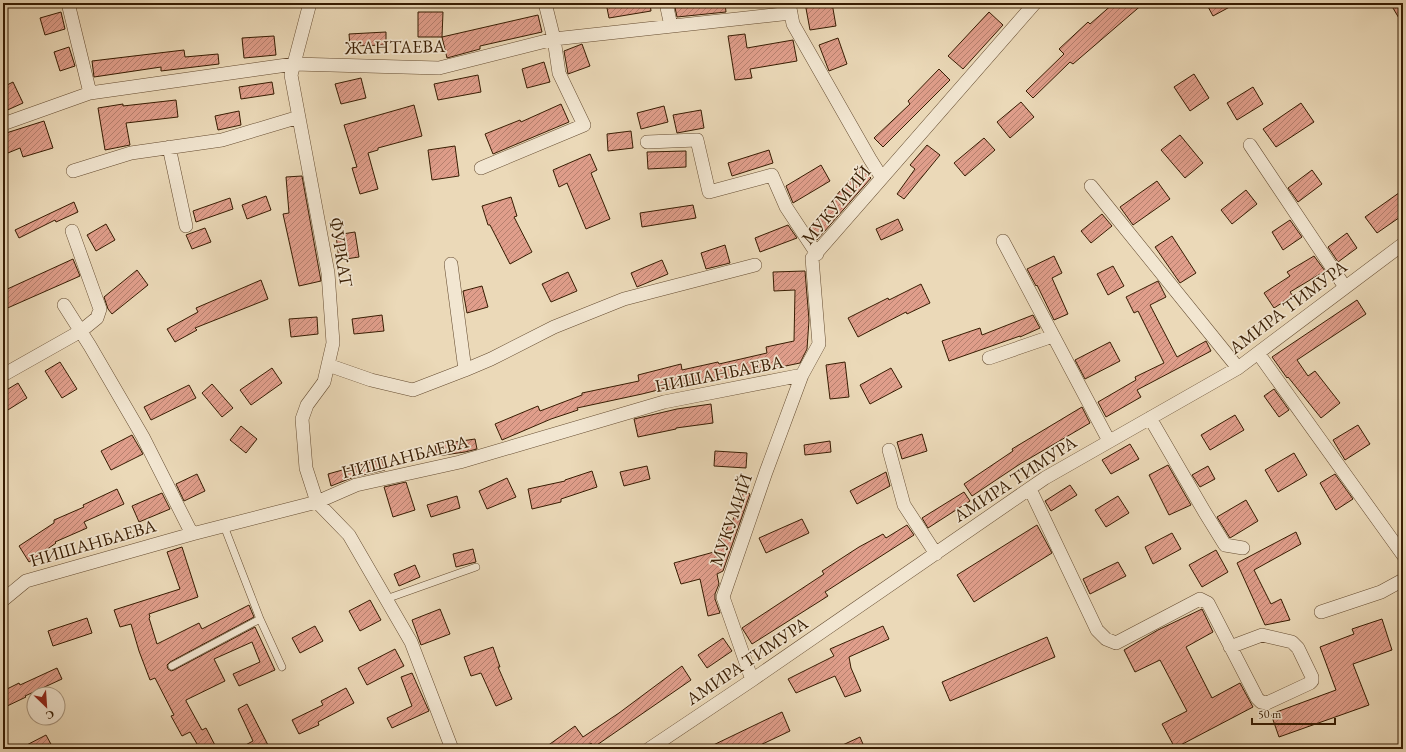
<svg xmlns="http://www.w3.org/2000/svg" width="1406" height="752" font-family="'EB Garamond',serif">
  <defs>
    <pattern id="building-hatch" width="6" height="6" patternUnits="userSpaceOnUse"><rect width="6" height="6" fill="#e09e8b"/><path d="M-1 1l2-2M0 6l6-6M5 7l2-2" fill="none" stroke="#b6806f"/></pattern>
  </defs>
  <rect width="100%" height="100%" fill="#ebd9b8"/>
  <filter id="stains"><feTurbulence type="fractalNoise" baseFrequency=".005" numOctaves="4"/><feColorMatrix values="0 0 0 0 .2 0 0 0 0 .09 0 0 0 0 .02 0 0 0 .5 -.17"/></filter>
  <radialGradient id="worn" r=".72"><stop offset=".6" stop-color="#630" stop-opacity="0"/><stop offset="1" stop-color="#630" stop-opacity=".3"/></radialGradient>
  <path fill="url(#building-hatch)" stroke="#371c02" d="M606,3H650L651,11L609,18Z
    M674,3H725L726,12L677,17Z
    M805,3H832L836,26L810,30Z
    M1114,3H1144L1073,64L1070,62L1033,98L1026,91L1064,54L1059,49L1088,22L1090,24Z
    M1206,3H1237L1213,16Z
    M1390,3H1403V25Z
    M61,12L65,29L45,35L40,18Z
    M418,12H443L442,37H418Z
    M989,12L1003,25L963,69L948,56Z
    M538,15L542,32L480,46V49L447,58L442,37Z
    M386,32V45L350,46L349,34Z
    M745,34L747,48L793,40L797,61L750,69L752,78L735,80L728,36Z
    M274,36L276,55L244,58L242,38Z
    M838,38L847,64L829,71L819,45Z
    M582,44L590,66L568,74L564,51Z
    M69,47L75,66L60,71L54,52Z
    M184,50L185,57L218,54L219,64L161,71V67L94,77L92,61Z
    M544,62L550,82L527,88L522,69Z
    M939,69L950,80L883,147L874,138L910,104L908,101Z
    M1194,74L1209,98L1190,111L1174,87Z
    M478,75L481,92L438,100L434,84Z
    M361,78L366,98L341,104L335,84Z
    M13,82L23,103L3,112V87Z
    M272,82L274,94L241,99L239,87Z
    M1253,87L1263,104L1237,120L1227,103Z
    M176,100L178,117L126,123L130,145L105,150L98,108L123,104V106Z
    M1021,102L1034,117L1010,138L997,122Z
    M1301,103L1314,122L1276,147L1263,129Z
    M561,104L569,122L493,154L485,134L520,120L521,122Z
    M414,105L422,136L378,148V150L368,153L378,189L360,194L352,168L357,167L344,125Z
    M664,106L668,122L641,129L637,113Z
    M701,110L704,128L677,133L673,115Z
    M239,111L241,125L218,130L215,116Z
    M44,121L53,148L23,157L20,148L3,155V134Z
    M631,131L633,148L608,151L607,134Z
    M1180,135L1203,163L1185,178L1161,150Z
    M984,138L995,150L965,176L954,163Z
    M927,145L940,155L904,199L897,194L915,169L910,165Z
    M455,146L459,176L432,180L428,150Z
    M769,150L773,163L732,176L728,163Z
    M686,151V167L648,169L647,152Z
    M590,154L597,170L591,173L610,219L586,229L567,183L559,187L553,170Z
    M821,165L830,181L793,203L786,186Z
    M860,168L871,178L817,240L809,227Z
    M1312,170L1322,184L1298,202L1288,188Z
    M302,176L321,281L299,286L283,214L289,213L286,177Z
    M1157,181L1170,199L1133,225L1120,207Z
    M1246,190L1257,204L1232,224L1221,210Z
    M1403,190V215L1377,233L1365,217Z
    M266,196L271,210L247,219L242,205Z
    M511,197L517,216L514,217L532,252L510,264L490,225H488L482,206Z
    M230,198L233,209L196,222L193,211Z
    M74,202L78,212L56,222L55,220L19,238L15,230Z
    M693,205L696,218L642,227L640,213Z
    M1102,214L1112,226L1091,243L1081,231Z
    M898,219L903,230L881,240L876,229Z
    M1290,220L1302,237L1283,250L1272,232Z
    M106,224L115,240L96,251L87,235Z
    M788,225L797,238L760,252L755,238Z
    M205,228L211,242L192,249L186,235Z
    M355,232L359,257L339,260L336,235Z
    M1347,233L1357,248L1338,262L1328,247Z
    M1172,236L1196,273L1180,283L1155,247Z
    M725,245L730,263L706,269L701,253Z
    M1054,256L1062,273L1052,278L1068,314L1054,320L1037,285L1036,286L1027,269Z
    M1314,256L1325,271L1290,292L1293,296L1274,308L1264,293L1290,276L1287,272Z
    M73,259L80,276L3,310V291Z
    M662,260L668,274L637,287L631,273Z
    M1113,266L1124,286L1108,295L1097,274Z
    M137,270L148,285L112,314L108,309L104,297Z
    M805,271L809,320L807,349L800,363L699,384L698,380L642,394L577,408L578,410L551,419L502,440L495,424L538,406L540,411L582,395V393L639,381L638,375L681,364L682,370L718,362L719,364L767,353L766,347L794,341L795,290L774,291L773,272Z
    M568,272L577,291L551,302L542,284Z
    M261,280L268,299L195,328L197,330L175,342L167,329L198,312L196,308Z
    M1158,281L1166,297L1150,305L1177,357L1206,341L1211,351L1137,390L1141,397L1106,417L1098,402L1136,380L1135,377L1164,363L1138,311L1134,313L1126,297Z
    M921,284L930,303L907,314L906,312L858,337L848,318L888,298L889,300Z
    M482,286L488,307L467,313L463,291Z
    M1357,300L1366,314L1297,360L1308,376L1315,371L1340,403L1321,418L1288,377L1287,378L1272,357Z
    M382,315L384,331L354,334L352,319Z
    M1033,315L1040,328L1020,337V336L949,361L942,341L980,328L982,335Z
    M317,317L318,334L291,337L289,319Z
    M1110,342L1120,361L1085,379L1075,360Z
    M60,362L77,389L62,398L45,371Z
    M845,362L849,397L830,399L826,365Z
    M272,368L282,383L251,405L240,390Z
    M891,368L902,387L870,404L860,385Z
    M18,383L27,398L3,413V392Z
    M212,384L233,408L222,417L202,393Z
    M189,385L196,398L151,420L144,407Z
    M1274,389L1289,410L1279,417L1264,396Z
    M711,404L713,423L676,428V429L638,437L634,419L677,409Z
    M1082,407L1090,423L1020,464L972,496L964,484L1013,451L1012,449Z
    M1235,415L1244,430L1210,450L1201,435Z
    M1358,425L1370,444L1345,460L1333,440Z
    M241,426L257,439L246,453L230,440Z
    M922,434L927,451L902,459L897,442Z
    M132,435L143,454L111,470L101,451Z
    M475,439L477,449L465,452L437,456L435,445Z
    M830,441L831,452L805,455L804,445Z
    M1130,444L1139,459L1111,474L1102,460Z
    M715,451L747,453L746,468L714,466Z
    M1294,453L1307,475L1278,492L1265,470Z
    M382,459L385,470L354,477L331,486L328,474Z
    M1168,465L1191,505L1169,515L1149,475Z
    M647,466L650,479L624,486L620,472Z
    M1208,466L1215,479L1200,487L1192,475Z
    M592,471L597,487L561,499V502L532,509L528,489L565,481V480Z
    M886,472L890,486L857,504L850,491Z
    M197,474L205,491L184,501L176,484Z
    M1335,474L1353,499L1336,510L1320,483Z
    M507,478L516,497L487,509L479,491Z
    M406,482L415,510L393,517L384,487Z
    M1070,485L1077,495L1051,511L1045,501Z
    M117,489L124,504L84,522L87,528L55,542L56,543L29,562L19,546L54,523V520L84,507L83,505Z
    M744,491L750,494L723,571L717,574L719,584L715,594V599L720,613L708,616L700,579L681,584L674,563L714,552L731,521L732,522Z
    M964,492L970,501L928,528L922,518Z
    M162,493L170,509L139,522L132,506Z
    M457,496L460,508L431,517L427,505Z
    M1118,496L1129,513L1106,527L1095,510Z
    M1246,500L1258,521L1230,538L1217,517Z
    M802,519L809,533L766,553L759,538Z
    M907,525L914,535L825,592L828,596L752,644L742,628L824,574L822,571L859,547L883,534L886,538Z
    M1037,525L1052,553L974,602L957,575Z
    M1296,532L1301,544L1254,570L1271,604L1281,599L1290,620L1265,625L1237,563Z
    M1172,533L1181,549L1153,564L1145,547Z
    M182,547L198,597L149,614L150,617L149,618L157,644L199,623L202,629L249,605L254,617L170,662L167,665L168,669L171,671L174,670L255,627L275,670L239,686L233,674L260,662L252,642L214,659L225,681L186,700V701L202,730L206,728L217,749H200L190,732L182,736L171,716L174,715L155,678L150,680L139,651L131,624L120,627L114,610L180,589L167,552Z
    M473,549L476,562L456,567L453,554Z
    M1216,550L1228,572L1202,587L1189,565Z
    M1118,562L1126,576L1090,594L1083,579Z
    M415,565L420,577L399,586L394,574Z
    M370,600L381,620L360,631L349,611Z
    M440,609L450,634L421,645L412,620Z
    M1202,609L1213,632L1186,647L1212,698L1240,683L1253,707L1175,748L1162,724L1187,711L1160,660L1135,672L1124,650L1158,630Z
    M87,618L92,633L53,646L48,631Z
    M1382,619L1392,650L1353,664L1369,705L1279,737L1271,714L1336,690L1320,647L1354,634L1352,629Z
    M315,626L323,641L300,653L292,638Z
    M883,626L889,639L849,657L851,668L861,691L845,697L835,676L796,693L788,679L834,656L830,649Z
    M1047,637L1055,657L950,701L942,682Z
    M723,638L732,651L707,668L698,655Z
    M493,647L500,667H498L512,699L496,706L481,673L471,676L464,657Z
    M395,649L404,666L367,685L358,668Z
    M682,666L691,680L594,747L591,743L583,749H543L575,726L583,737L619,713Z
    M57,668L62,679L25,696L26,697L3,708V691L19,683L20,685Z
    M412,673L429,711L392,728L387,718L412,706L401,677Z
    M346,688L354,703L318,722L319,725L299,734L292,720L323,705L321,701Z
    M247,704L270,749H238L253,741L238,709Z
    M782,712L790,731L752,749H705Z
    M46,735L52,746L46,749H19Z
    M860,737L865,749H834Z"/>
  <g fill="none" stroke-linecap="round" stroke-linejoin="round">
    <defs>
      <path id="lane" d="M224,526L260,619L282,667
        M386,599L476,567
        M172,666L260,619"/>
      <path id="street" d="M68,3L90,93
        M310,3L291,75L328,273L333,343L324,382L307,405L302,419L306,468L317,502L349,535L411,642L452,749
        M666,3L671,26
        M789,3L793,24L870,159L882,178
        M3,124L90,93L294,64L439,68L554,39L791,13
        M647,142L697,140L709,192L772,175L786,207L817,254
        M1250,145L1345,287
        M169,147L186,226
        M481,168L584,125L559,73L554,39L545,3
        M73,171L131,153L222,140L299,117
        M1091,186L1238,368
        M1003,241L1109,441
        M64,305L90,346L143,437L192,534
        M1258,353L1403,555
        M989,358L1053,336
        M328,365L371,380L413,390L465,370L451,264
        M465,370L491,359L554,327L624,299L755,265
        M3,375L81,331L97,318L100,309L72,231
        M1150,418L1204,511L1225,545L1243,548
        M889,450L904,505L936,554
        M1030,489L1097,630L1106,639L1116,643L1200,599L1208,603L1257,698L1261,702L1267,703L1310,683L1312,681V677L1298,648L1292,642L1262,635L1230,647
        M3,600L26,581L192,534L317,502L356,485L460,462L664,402L802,375
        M1321,612L1381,592L1403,580
        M752,680L723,597L766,472L802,375L819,344L812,258L1035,3
        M649,749L752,680L1045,478L1238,368L1403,244"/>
    </defs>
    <use href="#lane" stroke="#644b30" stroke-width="8"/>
    <use href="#street" stroke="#644b30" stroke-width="14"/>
    <use href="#lane" stroke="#f2e6d1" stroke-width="7"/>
    <use href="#street" stroke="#f2e6d1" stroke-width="13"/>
  </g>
  <g text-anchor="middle" stroke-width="3.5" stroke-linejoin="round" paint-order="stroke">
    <g font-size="18" fill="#371c02" stroke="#f2e6d1">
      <text transform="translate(395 47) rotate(-1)" y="6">ЖАНТАЕВА</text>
      <text transform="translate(836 205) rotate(-50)" y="6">МУКУМИЙ</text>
      <text transform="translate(341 252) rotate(81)" y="6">ФУРКАТ</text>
      <text transform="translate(1288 307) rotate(-37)" y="6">АМИРА ТИМУРА</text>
      <text transform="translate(719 374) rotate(-11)" y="6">НИШАНБАЕВА</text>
      <text transform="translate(405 457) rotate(-14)" y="6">НИШАНБАЕВА</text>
      <text transform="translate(1015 479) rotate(-33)" y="6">АМИРА ТИМУРА</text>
      <text transform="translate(731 520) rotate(-71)" y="6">МУКУМИЙ</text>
      <text transform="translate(93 543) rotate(-16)" y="6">НИШАНБАЕВА</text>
      <text transform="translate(747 661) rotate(-34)" y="6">АМИРА ТИМУРА</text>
    </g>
  </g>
  <rect width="1406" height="752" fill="none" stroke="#ebd9b8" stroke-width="16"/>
  <rect x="4" y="4" width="1398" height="744" fill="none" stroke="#371c02" stroke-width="2"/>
  <rect x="8" y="8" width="1390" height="736" fill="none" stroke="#371c02"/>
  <g transform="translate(46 706) rotate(155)"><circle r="19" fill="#f2e6d1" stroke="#a7957e"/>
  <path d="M0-3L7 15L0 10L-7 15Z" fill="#8f2418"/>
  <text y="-6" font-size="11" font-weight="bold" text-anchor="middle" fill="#371c02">С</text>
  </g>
  <path d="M1252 718v6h83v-6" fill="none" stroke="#371c02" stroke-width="2"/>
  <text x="1258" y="718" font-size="12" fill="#371c02" stroke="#f2e6d1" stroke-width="3" paint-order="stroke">50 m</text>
  <rect width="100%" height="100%" filter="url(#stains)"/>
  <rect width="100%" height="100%" fill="url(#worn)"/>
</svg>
